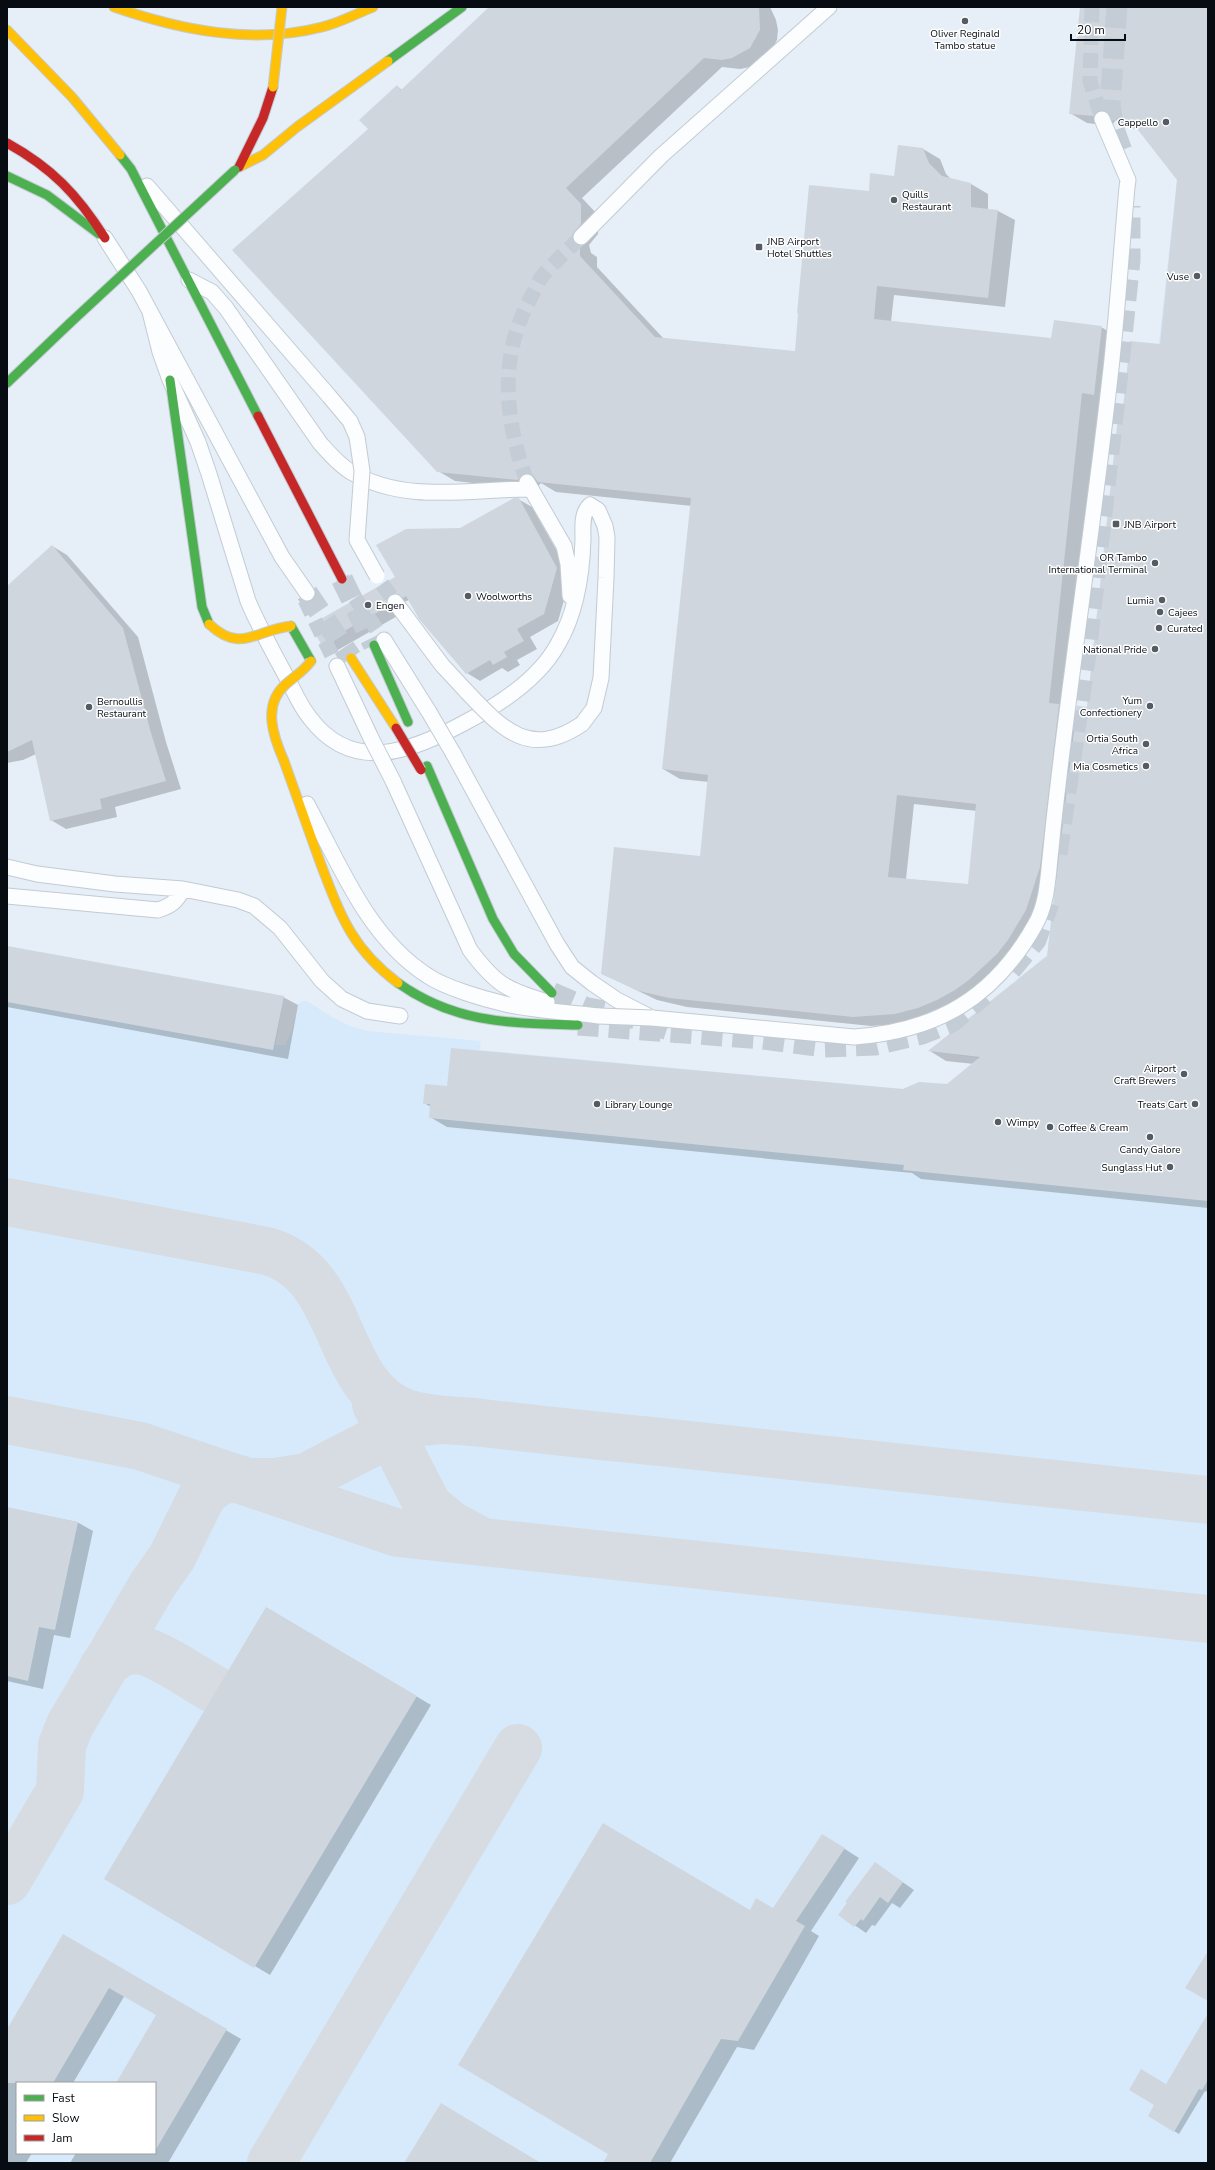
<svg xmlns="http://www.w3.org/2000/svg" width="1215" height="2170" font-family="'Nunito Sans',sans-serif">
  <rect width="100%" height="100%" fill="#e6eff8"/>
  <path fill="#d7eafb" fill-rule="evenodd" d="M1208,7V2163H7V946L284,996L275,1045H285L292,1031L298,1004L302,1001H307L332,1017L350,1026L368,1031L481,1041L480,1050L903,1089L919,1082L947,1084L979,1058L928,1051L1047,955L1074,705L1087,707L1118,417L1150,421L1177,180ZM17,2083H155V2153H17Z"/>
  <path fill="#0003" fill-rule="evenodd" d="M491,7H770L776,20L778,30L777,40L767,58L750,67L740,69L722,67L582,198L598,215V234L589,245L591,253L597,257V267L664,339L796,352L869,192L895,177L923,149L940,159L946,174L951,179L971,184L988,194V210L998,211L1015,220L1005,307L894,295L891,322L1052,339L1101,327L1118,337L1111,404L1099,402L1066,709L1077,715L1088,708L1123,419L1161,345L1178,179L1139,129L1130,128L1116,120L1111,126L1087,123L1070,113L1081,7H1208V1208L921,1179L912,1173L447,1127L430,1117L431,1107L424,1103L448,1087L903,1090L947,1085L974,1064L946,1061L930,1051L1048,956L1057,878L1042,920L973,1000L912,1023L871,1026L687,1007L657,1000L603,974L701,857L709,782L680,779L663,769L692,506L556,492L541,483L535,490L455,481L438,471L370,129L397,86L402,90ZM914,804L977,811L969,885L906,879Z
    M518,499L532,507L571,576L558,621L530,637L537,649L517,660L520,665L508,672L502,668L480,681L467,673L409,600L404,602L401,614L336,651L322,643L396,577L460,529Z
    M52,546L67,555L138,637L166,742L181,789L115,807L117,817L66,829L51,820L36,754L23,760L7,763V587Z
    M7,947L283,997L298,1005L288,1059L7,1007Z
    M7,1508L77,1522L93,1531L70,1638L54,1635L43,1689L7,1681Z
    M267,1608L431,1705L270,1975L105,1878Z
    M837,1844L859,1858L811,1931L819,1936L754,2050L737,2047L670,2163H604L750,1911L773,1909Z
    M875,1863L914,1890L900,1908L892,1903L875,1926L872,1925L866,1933L840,1915Z
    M63,1935L241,2039L168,2163H70L76,2153H155V2083H117L157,2015L125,1995L73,2083H17V2153H32L26,2163H7V2031Z
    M1208,2015V2092L1205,2091L1179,2134L1149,2116Z"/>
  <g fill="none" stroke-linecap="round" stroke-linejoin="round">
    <path stroke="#d6dce1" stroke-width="48" d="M7,1202L267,1251C349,1274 332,1388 406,1413C430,1421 458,1420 483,1423C536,1429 589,1435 642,1440C831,1461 1019,1480 1208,1500
      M376,1404L428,1506L451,1525L479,1540
      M7,1420L140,1446L398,1533L1208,1619
      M254,1482H276L306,1477L399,1429L421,1422L443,1420
      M103,1667C129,1639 149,1651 177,1667C190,1675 203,1683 217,1691
      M7,1881L60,1791L62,1745L70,1725L153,1584L172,1557L201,1498C210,1485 224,1477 240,1479
      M271,2163L518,1748"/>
  </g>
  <path fill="#d0d6de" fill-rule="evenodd" d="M489,7H759L760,30L750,48L732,58L722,60L704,58L566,188L581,204V224L572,235L574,243L580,246V256L655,337L795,351L798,313H797L809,185L869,191L870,173L894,176L898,145L923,148L929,163L942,176L971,183V207L998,210L988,298L877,286L874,319L1051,338L1054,320L1102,326L1094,395L1082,393L1049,703L1059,704L1040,867L1026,910L1008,940L997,954L970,979L955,990L937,1000L918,1008L895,1014L853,1017L669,998L639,991L601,974L614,847L700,856L708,775L662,769L691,498L538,482L532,474L527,473L522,474L517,480L437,472L232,250L368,129L359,120L397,85L401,90ZM897,795L976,804L968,884L888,877Z
    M1080,7H1208V1201L903,1170L904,1165L429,1118L430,1104H423L425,1084L447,1086L451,1048L903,1089L919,1082L947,1084L980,1057L928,1051L1047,956L1077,706L1087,707L1118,417L1122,418L1130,341L1160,344L1177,180L1131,121L1112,118L1108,112L1103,110L1098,111L1094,116L1069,114Z
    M514,498H519L557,568L544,614L517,629L524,641L504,652L507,657L493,665L490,660L466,674L419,619L406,596L403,598L394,593L387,598V607L321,644L310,625L395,577L376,545L406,529L460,528Z
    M52,545L123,628L151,733L166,781L100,799L102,809L50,821L32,740L7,752V586Z
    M7,946L284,996L273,1050L7,1002Z
    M7,1507L78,1522L55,1630L39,1627L28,1681L7,1676Z
    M266,1607L417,1696L254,1968L104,1879Z
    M603,1823L750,1910L756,1898L773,1908L822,1834L845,1848L796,1921L805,1926L738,2041L721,2039L650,2163H603L608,2154L458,2065Z
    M875,1862L903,1882L888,1903L880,1897L863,1921L861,1919L854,1927L838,1915L847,1903L845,1902Z
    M63,1934L227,2029L155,2151V2083H116L156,2015L109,1988L53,2083H7V2029Z
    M1208,1951V2001L1185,1988Z
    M1208,2013V2080L1202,2090L1199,2089L1174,2132L1148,2116L1154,2105L1129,2090L1141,2069L1166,2084Z
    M441,2103L541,2163H404Z"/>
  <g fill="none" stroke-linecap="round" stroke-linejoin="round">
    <path stroke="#c4cdd6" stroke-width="15" stroke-dasharray="15 8" stroke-linecap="butt" d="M1092,7L1090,81L1102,119
      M527,482C506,423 498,361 528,303C533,294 537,282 544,274C555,261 569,249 581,237
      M342,579L384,640
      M382,584L395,602
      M305,600L337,666"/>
    <path stroke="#c4cdd6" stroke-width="21" stroke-dasharray="21 10" stroke-linecap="butt" d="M1117,7L1110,105L1114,129L1123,154
      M1057,854L1086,654L1120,355L1130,260V206
      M1011,970L1036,940L1049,903
      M578,1025L763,1039L824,1047L875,1045L922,1034L952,1022L984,995"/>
    <path stroke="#c4cdd6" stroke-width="22" stroke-dasharray="22 11" stroke-linecap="butt" d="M342,579L374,645
      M307,593L351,658
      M552,993L586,1008L631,1017L679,1033"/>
    <defs>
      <path id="street" d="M147,186L329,396
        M581,237L661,156L829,7
        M105,238L139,291L282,557L307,593
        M189,280L212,292L226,308L320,443C329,453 339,465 351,472C405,504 470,489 529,489
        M150,312L160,352L170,380L198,442L209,474L248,601C259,627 273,652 286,676C294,691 300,706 310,718C353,775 412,751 464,723C499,705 539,679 558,644C576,613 582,575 583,539C583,529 581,513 590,505L598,510L605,526L607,537L606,578L601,678L594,708L582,724
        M527,482L564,546L568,564L570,596
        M395,602L442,665L467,692
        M384,640L429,712
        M337,666L371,738
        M453,753L557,944L572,967L592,983L617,1000L652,1018L854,1037C937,1031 994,998 1035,925C1048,903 1048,874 1051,849C1054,817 1058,785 1062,752C1077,630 1095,508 1109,386C1117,320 1121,253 1127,187L1128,180L1102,119
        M393,781L470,950C496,985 507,990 547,1002
        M307,804C340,865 368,938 428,976C446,988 484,999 505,1004C535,1011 568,1012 599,1016
        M7,867L37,874L115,884L183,889L238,900L254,906L280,928L322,981L342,999L367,1011L400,1016
        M7,896L158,910C171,906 177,901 183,889"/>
      <path id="fast" d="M388,61L462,7
        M120,155L131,169L258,416
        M7,176L47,195L99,234
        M170,380L202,607L209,624
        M7,383L70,323
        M291,626L311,661
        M374,645L408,722
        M427,766L493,919L514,954L552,993
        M398,983C456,1024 510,1023 578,1025"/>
      <path id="slow" d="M114,7C180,30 253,45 322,27C339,23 356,14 373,7
        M7,30L72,97L120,155
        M239,167L263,155L297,127L388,61
        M351,658L396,728
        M284,761C296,795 308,828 320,862C340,914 351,948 398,983"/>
      <path id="jam" d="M7,143C52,168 77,194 105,238
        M239,167L263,118L273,87
        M258,416L342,579"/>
    </defs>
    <use href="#street" stroke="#c3cbd2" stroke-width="17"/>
    <use href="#fast" stroke="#c3cbd2" stroke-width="11"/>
    <use href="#slow" stroke="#c3cbd2" stroke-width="11"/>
    <use href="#jam" stroke="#c3cbd2" stroke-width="11"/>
    <use href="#street" stroke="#fbfdfe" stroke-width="15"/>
    <use href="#fast" stroke="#4caf50" stroke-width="9"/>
    <use href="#slow" stroke="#ffc107" stroke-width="9"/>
    <use href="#jam" stroke="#c62828" stroke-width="9"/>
    <defs>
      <path id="street-bridge" d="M329,396L350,421L357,437L362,471L357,540L377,576
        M467,692C503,730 530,759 582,724
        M429,712L453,753
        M371,738L393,781
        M599,1016L652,1018"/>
      <path id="fast-bridge" d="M70,323L235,170"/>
      <path id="slow-bridge" d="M273,87L282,7
        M209,624C241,654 255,630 291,626
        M284,761C273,736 262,705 286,684C295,676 304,671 311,661"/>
      <path id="jam-bridge" d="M396,728L421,770"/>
    </defs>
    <use href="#street-bridge" stroke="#c3cbd2" stroke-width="17" stroke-linecap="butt"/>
    <use href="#fast-bridge" stroke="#c3cbd2" stroke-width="11" stroke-linecap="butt"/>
    <use href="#slow-bridge" stroke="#c3cbd2" stroke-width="11" stroke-linecap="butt"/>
    <use href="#jam-bridge" stroke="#c3cbd2" stroke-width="11" stroke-linecap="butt"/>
    <use href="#street-bridge" stroke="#fbfdfe" stroke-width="15"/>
    <use href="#fast-bridge" stroke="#4caf50" stroke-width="9"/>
    <use href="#slow-bridge" stroke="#ffc107" stroke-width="9"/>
    <use href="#jam-bridge" stroke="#c62828" stroke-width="9"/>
  </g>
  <g fill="#545b62" stroke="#fff" stroke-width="1.5">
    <circle cx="965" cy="21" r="4"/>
    <circle cx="1166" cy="122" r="4"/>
    <circle cx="894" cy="200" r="4"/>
    <rect x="755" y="243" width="8" height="8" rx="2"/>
    <circle cx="1197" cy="276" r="4"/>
    <rect x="1112" y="520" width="8" height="8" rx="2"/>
    <circle cx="1155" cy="563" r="4"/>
    <circle cx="468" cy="596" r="4"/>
    <circle cx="1162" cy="600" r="4"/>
    <circle cx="368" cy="605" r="4"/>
    <circle cx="1160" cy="612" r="4"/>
    <circle cx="1159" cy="628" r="4"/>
    <circle cx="1155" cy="649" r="4"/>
    <circle cx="1150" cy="706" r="4"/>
    <circle cx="89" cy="707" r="4"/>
    <circle cx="1146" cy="744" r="4"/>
    <circle cx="1146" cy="766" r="4"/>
    <circle cx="1184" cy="1074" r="4"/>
    <circle cx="597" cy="1104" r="4"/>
    <circle cx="1195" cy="1104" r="4"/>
    <circle cx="998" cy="1122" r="4"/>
    <circle cx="1050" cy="1127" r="4"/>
    <circle cx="1150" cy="1137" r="4"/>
    <circle cx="1170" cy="1167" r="4"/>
  </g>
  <g text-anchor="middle" stroke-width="3" stroke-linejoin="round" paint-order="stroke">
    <g font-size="10" fill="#060c12" stroke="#fff" text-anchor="end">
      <text x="965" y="37" text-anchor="middle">Oliver Reginald<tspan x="965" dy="12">Tambo statue</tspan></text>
      <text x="1158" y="126">Cappello</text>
      <text x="902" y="198" text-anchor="start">Quills<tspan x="902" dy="12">Restaurant</tspan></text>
      <text x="767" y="245" text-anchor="start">JNB Airport<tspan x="767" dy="12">Hotel Shuttles</tspan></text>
      <text x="1189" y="280">Vuse</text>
      <text x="1124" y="528" text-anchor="start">JNB Airport</text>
      <text x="1147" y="561">OR Tambo<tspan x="1147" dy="12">International Terminal</tspan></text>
      <text x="476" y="600" text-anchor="start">Woolworths</text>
      <text x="1154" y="604">Lumia</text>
      <text x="376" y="609" text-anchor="start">Engen</text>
      <text x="1168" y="616" text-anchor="start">Cajees</text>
      <text x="1167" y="632" text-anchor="start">Curated</text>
      <text x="1147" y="653">National Pride</text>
      <text x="1142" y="704">Yum<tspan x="1142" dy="12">Confectionery</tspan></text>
      <text x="97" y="705" text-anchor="start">Bernoullis<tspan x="97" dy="12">Restaurant</tspan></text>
      <text x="1138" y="742">Ortia South<tspan x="1138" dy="12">Africa</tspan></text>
      <text x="1138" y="770">Mia Cosmetics</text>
      <text x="1176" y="1072">Airport<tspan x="1176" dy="12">Craft Brewers</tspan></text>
      <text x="605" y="1108" text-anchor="start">Library Lounge</text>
      <text x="1187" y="1108">Treats Cart</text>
      <text x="1006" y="1126" text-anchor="start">Wimpy</text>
      <text x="1058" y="1131" text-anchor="start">Coffee &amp; Cream</text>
      <text x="1150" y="1153" text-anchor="middle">Candy Galore</text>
      <text x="1162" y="1171">Sunglass Hut</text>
    </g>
  </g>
  <rect width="1215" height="2170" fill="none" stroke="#060c12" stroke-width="16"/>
  <rect x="16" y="2082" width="140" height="72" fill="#ffffff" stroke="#9b9ea0"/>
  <rect x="24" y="2095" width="20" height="6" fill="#4caf50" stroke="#9b9ea0"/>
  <text x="52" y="2102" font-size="12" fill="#060c12">Fast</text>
  <rect x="24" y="2115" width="20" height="6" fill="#ffc107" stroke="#9b9ea0"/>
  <text x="52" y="2122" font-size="12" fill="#060c12">Slow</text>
  <rect x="24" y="2135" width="20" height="6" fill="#c62828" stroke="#9b9ea0"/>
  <text x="52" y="2142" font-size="12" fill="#060c12">Jam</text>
  <path d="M1071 34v6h54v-6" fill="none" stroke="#060c12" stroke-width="2"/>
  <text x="1077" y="34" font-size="12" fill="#060c12" stroke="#ffffff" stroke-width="3" paint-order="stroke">20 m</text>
</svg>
